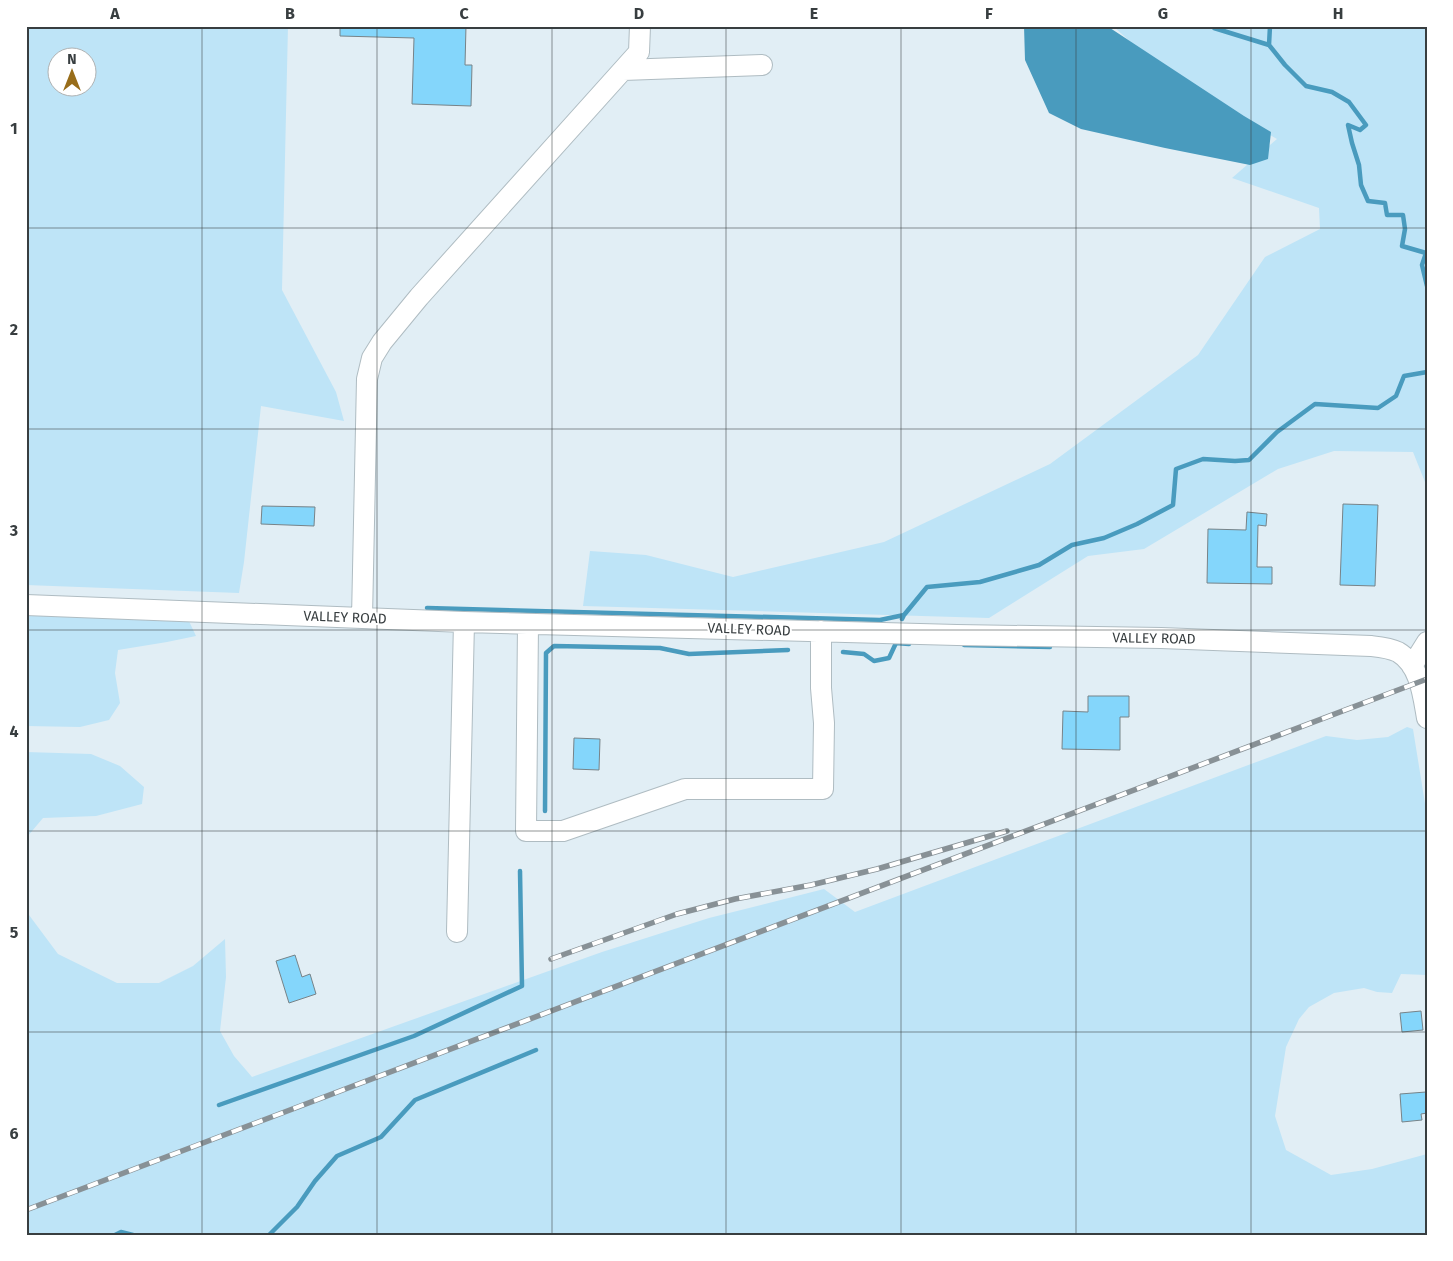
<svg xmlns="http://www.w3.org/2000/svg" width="1453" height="1261" font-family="'Fira Sans',sans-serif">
  <rect width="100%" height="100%" fill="#e1eef5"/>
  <path fill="#bee4f7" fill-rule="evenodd" d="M26,26H288L282,290L336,392L344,421L261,406L244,562L239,593L26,585ZM58,58H88V88H58Z
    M1113,26H1427V487L1413,452L1334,451L1278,469L1144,549L1088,556L989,618L583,606L590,551L646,555L733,577L884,542L1050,464L1198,355L1265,257L1320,229L1319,208L1232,178L1277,139L1170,78Z
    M26,614L188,619L196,636L167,642L118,650L115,673L120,703L109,720L80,727L26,726Z
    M1407,727L1413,729L1427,816V975L1401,974L1392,993L1377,992L1364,988L1334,993L1309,1007L1299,1019L1286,1047L1275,1116L1286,1150L1331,1175L1372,1169L1427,1154V1235H26V896L29,915L58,954L117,983H159L193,966L225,939L226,977L220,1031L234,1056L252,1077L602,952L709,918L824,889L855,912L1326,736L1357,740L1388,737Z
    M26,752L91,754L120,766L144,787L142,804L96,816L43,818L27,837L26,840Z"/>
  <path fill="#499bbe" d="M1024,26H1107L1244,116L1271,132L1268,159L1250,165L1165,148L1081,129L1049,113L1025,60Z"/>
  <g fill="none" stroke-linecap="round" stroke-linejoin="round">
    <path stroke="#499bbe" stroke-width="4.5" d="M1212,26L1214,28L1269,45L1285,65L1306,86L1332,92L1349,102L1366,125L1360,130L1348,125L1352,143L1359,165L1361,185L1368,201L1385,203L1387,215H1403L1405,229L1402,246L1426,253L1422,265L1427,286
      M1269,45L1270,26
      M427,608L880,620L904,615
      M902,619L904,615L927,587L980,582L1039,565L1072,545L1104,538L1137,524L1173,505L1176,469L1203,459L1235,461L1249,460L1277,432L1315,404L1378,408L1396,396L1404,376L1427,372
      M964,645L1050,647
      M843,652L864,654L874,661L889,658L896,643L909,644
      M545,811L546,653L554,646L660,648L689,654L788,650
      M219,1105L414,1036L522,986L520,871
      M115,1235L121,1232L133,1235
      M269,1235L297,1207L315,1181L337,1156L381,1137L415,1100L536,1050"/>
  </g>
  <path fill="#84d6fb" stroke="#778388" d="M340,26H466L465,65H472L471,106L412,104L414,38L340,36Z
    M1343,504L1378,505L1375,586L1340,585Z
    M262,506L315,507L314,526L261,524Z
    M1247,512L1267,514L1266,526L1258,525L1257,567H1272V584L1207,583L1208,529L1246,530Z
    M1088,696H1129V717H1120V750L1062,749L1063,711L1088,712Z
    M574,738L600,739L599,770L573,769Z
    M295,955L302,977L310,974L316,994L289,1003L276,961Z
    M1421,1011L1423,1030L1402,1032L1400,1013Z
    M1426,1092L1427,1113L1421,1114L1422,1120L1402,1122L1400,1094Z"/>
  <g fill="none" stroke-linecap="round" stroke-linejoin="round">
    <defs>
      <path id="minor" d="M623,70L762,65
        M26,605L464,622L957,635L1161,638L1371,646C1380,647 1390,648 1398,652C1420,665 1423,695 1427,718
        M362,618L367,379L372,358L382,342L419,297L639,52L640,26
        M528,624L526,831H563L685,789H823L824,723L821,688V631
        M1412,666L1427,642
        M457,932L464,622"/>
    </defs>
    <use href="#minor" stroke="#afbcc2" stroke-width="22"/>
    <use href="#minor" stroke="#fff" stroke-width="20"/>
    <defs>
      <path id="rail" d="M551,959L677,914L735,899L811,885L877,869L1007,831
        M26,1210L1427,679"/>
    </defs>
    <use href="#rail" stroke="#889196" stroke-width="5.5"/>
    <use href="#rail" stroke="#fff" stroke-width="4" stroke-dasharray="11" stroke-linecap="butt"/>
  </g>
  <path fill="none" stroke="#383e40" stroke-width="1" stroke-opacity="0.55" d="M202,26V1235M377,26V1235M552,26V1235M726,26V1235M901,26V1235M1076,26V1235M1251,26V1235M26,228H1427M26,429H1427M26,630H1427M26,831H1427M26,1032H1427"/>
  <g text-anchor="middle" stroke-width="4" stroke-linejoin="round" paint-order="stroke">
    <g font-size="14" fill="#383e40" stroke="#fff">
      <text transform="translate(345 617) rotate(2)" y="5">VALLEY ROAD</text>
      <text transform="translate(749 629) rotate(2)" y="5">VALLEY ROAD</text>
      <text transform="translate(1154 638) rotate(1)" y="5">VALLEY ROAD</text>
    </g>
  </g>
  <rect width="1453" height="1261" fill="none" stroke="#ffffff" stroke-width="55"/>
  <g transform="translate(72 72)"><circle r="24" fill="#ffffff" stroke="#afb2b3"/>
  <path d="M0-4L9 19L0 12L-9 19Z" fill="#986d1a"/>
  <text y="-8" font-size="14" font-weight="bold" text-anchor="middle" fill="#383e40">N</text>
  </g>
  <rect x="28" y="28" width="1398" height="1206" fill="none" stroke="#383e40" stroke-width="2"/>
  <g font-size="16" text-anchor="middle" font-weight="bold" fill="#383e40">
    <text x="115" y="19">A</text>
    <text x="290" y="19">B</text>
    <text x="464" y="19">C</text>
    <text x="639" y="19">D</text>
    <text x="814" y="19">E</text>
    <text x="989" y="19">F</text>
    <text x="1163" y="19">G</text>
    <text x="1338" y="19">H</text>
    <text x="14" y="134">1</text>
    <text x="14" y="335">2</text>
    <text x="14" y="536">3</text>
    <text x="14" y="737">4</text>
    <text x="14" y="938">5</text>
    <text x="14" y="1139">6</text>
  </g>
</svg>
